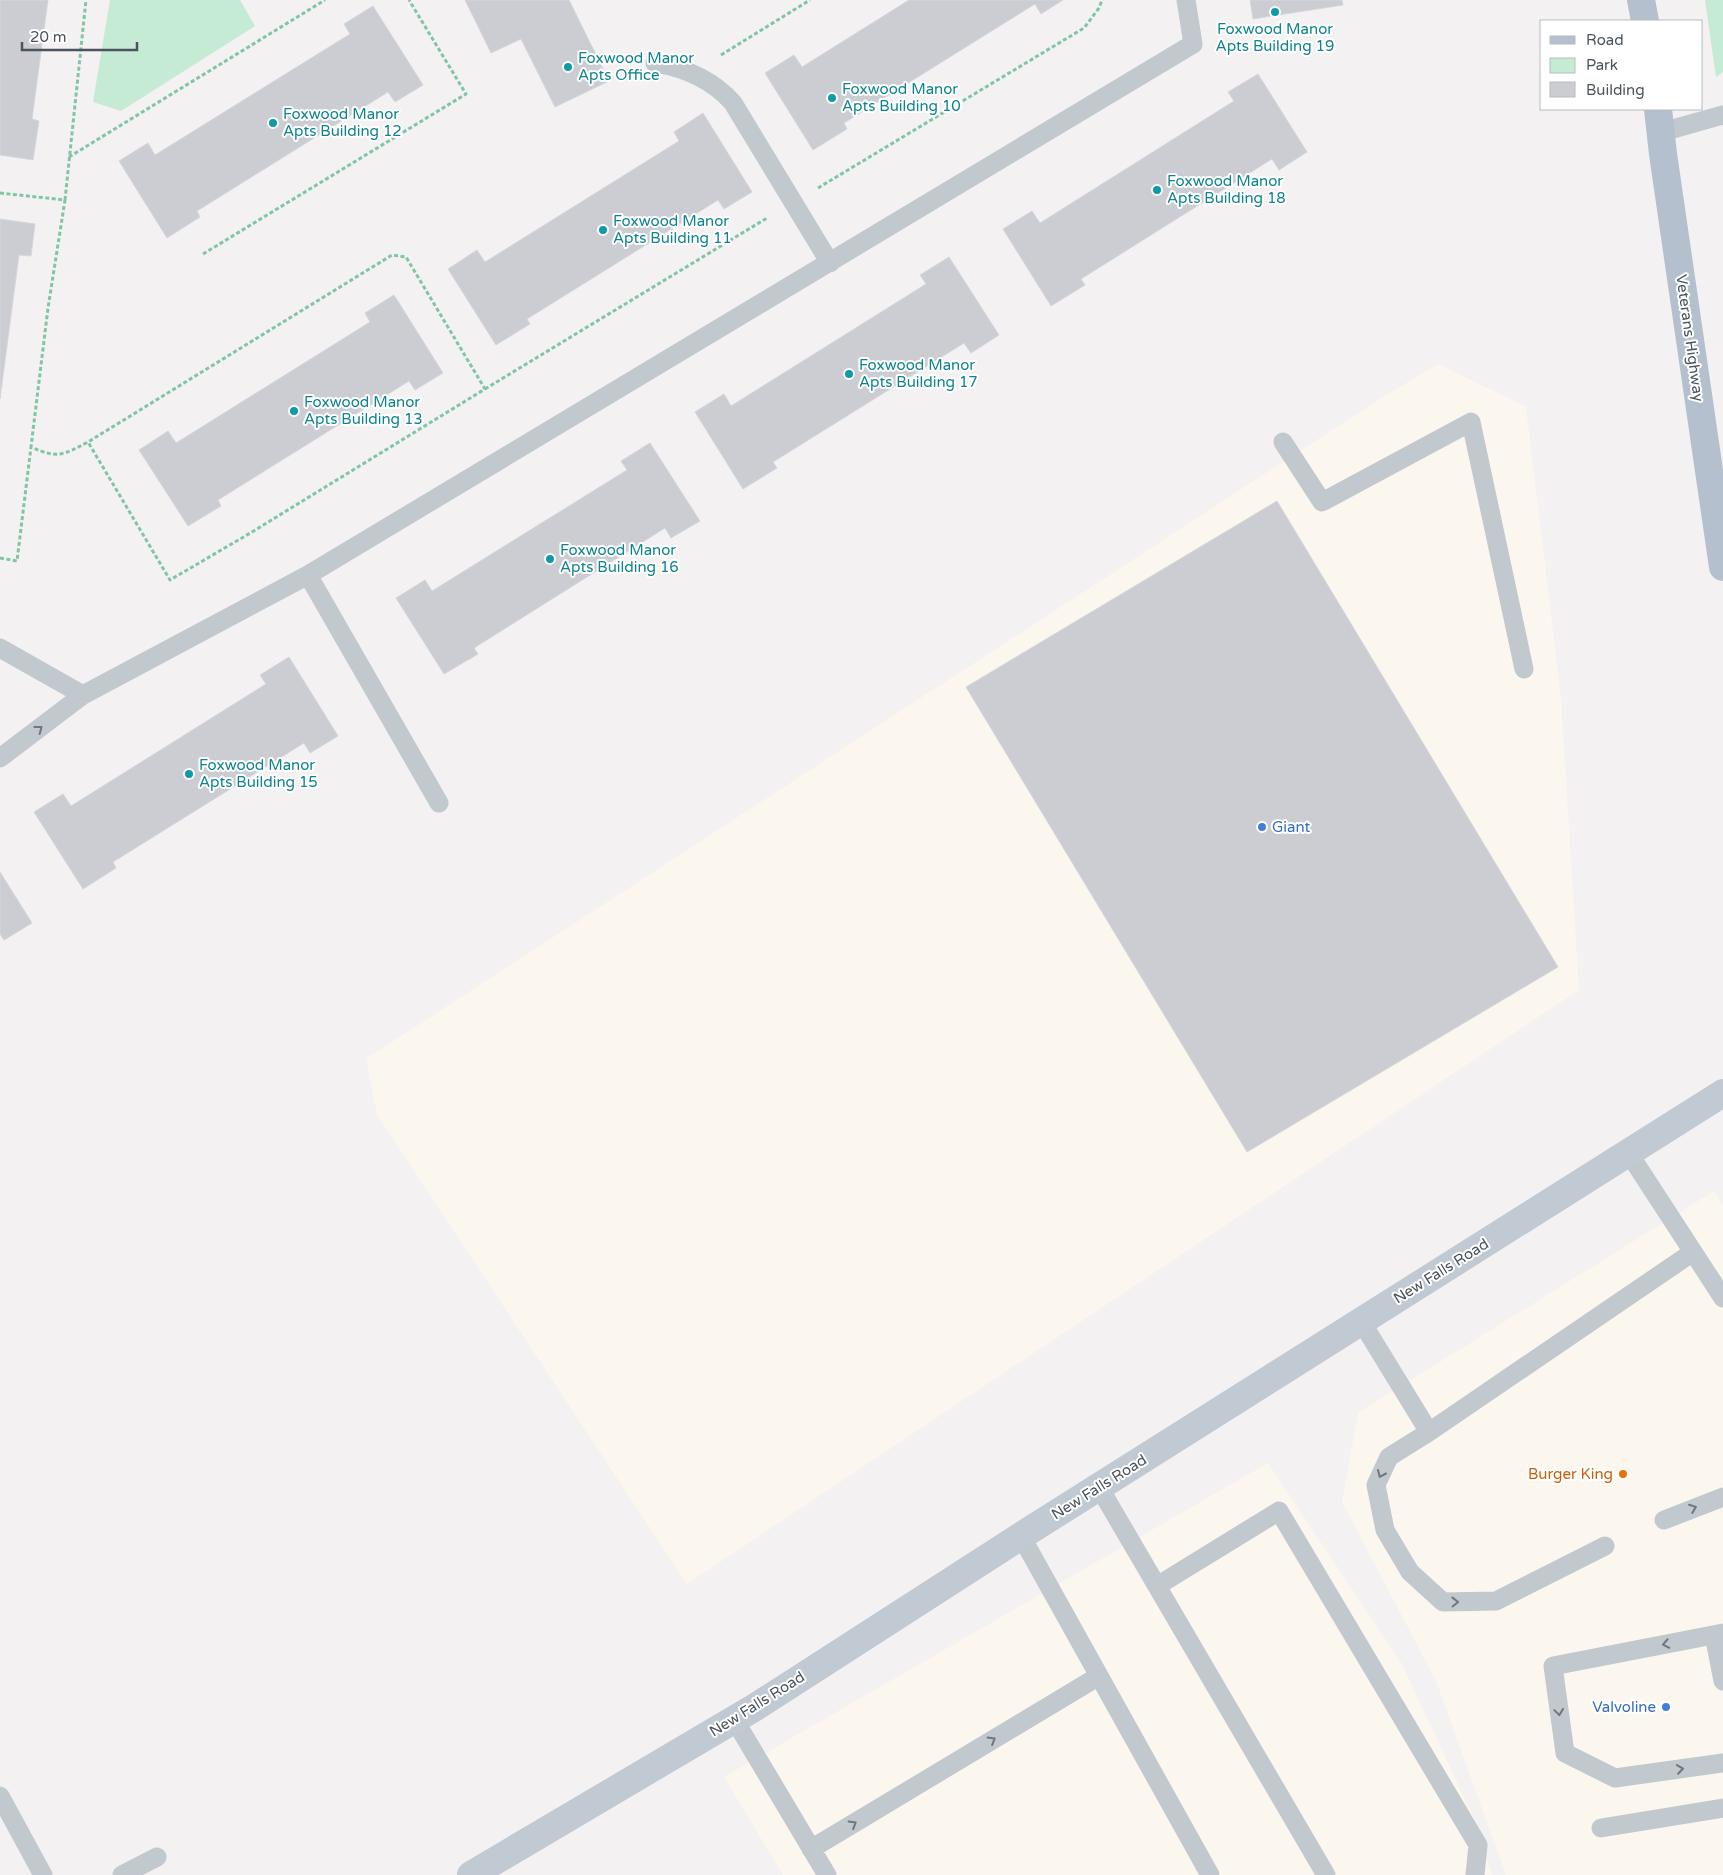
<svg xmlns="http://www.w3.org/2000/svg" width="1723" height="1875" font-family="'Varela Round',sans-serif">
  <rect width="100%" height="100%" fill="#f3f1f1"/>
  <path fill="#fbf7ee" d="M1438,364L1526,407L1561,698L1579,990L687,1584L377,1115L366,1059L1383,397Z
    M1714,1191L1723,1206V1875H1506L1436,1681L1342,1502L1358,1413Z
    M1268,1463L1402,1664L1477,1825L1492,1875H783L724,1777Z"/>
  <path fill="#c5ebd5" d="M110,0H240L255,26L121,111L93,102Z
    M1705,0H1723V72L1716,77Z"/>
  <path fill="#cccdd3" stroke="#d6d7dc" d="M0,0H48L32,119L39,121L33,160L0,155Z
    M465,0H569L609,81L555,107L521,39L491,53Z
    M909,0H1063L1041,14L1035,4L844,123L847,129L813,150L765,73L794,55L802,67Z
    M1250,0H1342L1343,5L1253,19Z
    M373,6L423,85L395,102L388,92L197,211L200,217L167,238L119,161L148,143L155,155L350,34L344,24Z
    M1258,74L1307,152L1279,170L1272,159L1081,279L1085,285L1051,306L1003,229L1032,211L1040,223L1234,101L1228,92Z
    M703,113L752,192L724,209L718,200L527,319L530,324L496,345L448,269L477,250L485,262L679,141L674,132Z
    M0,219L35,224L31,256L19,255L0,399Z
    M949,257L999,335L971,353L964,343L773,462L777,468L743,489L695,412L724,394L731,406L926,284L920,275Z
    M394,295L443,373L415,390L409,381L218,500L221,506L188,526L139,450L168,431L176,443L370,322L365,313Z
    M650,443L700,521L671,538L665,528L474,648L478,654L444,674L396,598L425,580L432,591L627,470L621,461Z
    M1277,501L1558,967L1247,1152L966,687Z
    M289,657L338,736L310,753L304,743L113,862L116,868L83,889L34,812L63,794L71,806L266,684L260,675Z
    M0,872L32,923L4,940L0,934Z"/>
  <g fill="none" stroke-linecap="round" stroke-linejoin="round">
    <path stroke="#80c6a5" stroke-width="3" stroke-dasharray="4 2.5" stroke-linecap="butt" d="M721,55L810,0
      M69,157L325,0
      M818,188L1084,28L1099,8L1102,0
      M0,193L65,200L48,308L31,447C58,459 63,455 88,442L392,255L406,257L485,389L252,532L170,580L88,442
      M65,200L86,0
      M203,254L466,94L409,0
      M485,389L767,218
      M0,558L17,561L31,447"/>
    <path stroke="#c1c8ce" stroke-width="19" d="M655,63C685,68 713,80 733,103L830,263
      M1662,132L1723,115
      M1283,442L1322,502L1471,422L1524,669
      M308,575L439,803
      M0,648L83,695
      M0,758L83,695L308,575L1193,44L1186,0
      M1628,1152L1723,1298
      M1361,1321L1429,1432L1693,1252
      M1429,1432L1389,1457L1376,1485L1385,1530L1410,1572L1443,1602L1496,1601L1605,1546
      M1099,1487L1326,1875
      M1664,1520L1723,1497
      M1021,1536L1210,1875
      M1157,1586L1279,1511L1478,1845L1475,1875
      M1723,1633L1553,1666L1565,1753L1615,1778L1723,1763
      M1714,1635L1723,1681
      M734,1719L827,1875
      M0,1796L43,1875
      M1601,1828L1723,1808
      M811,1849L1099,1676
      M122,1875L157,1857"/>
    <path stroke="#c1c9d2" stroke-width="28" d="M471,1875L757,1706L1021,1536L1723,1093"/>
    <path stroke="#b4c0cd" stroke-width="28" d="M1641,0L1645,21
      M1658,109L1663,154L1723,567"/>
  </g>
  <defs><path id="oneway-chevron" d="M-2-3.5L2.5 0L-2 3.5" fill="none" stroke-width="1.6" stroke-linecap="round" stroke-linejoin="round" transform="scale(1.25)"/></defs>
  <g stroke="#6e777f">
    <use href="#oneway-chevron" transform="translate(39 729) rotate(-37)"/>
    <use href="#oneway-chevron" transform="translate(1381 1474) rotate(114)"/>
    <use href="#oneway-chevron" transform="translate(1693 1508) rotate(-21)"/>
    <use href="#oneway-chevron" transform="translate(1455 1602) rotate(-1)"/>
    <use href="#oneway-chevron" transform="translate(1666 1644) rotate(169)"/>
    <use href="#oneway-chevron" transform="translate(1559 1712) rotate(82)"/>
    <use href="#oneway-chevron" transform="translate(992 1740) rotate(-31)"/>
    <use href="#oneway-chevron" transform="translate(1680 1769) rotate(-8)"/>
    <use href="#oneway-chevron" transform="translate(853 1824) rotate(-31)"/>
  </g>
  <g fill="#0f9aa8" stroke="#fff" stroke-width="2">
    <circle cx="1275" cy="12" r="5"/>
    <circle cx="568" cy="67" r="5"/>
    <circle cx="832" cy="98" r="5"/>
    <circle cx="273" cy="123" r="5"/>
    <circle cx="1157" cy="190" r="5"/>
    <circle cx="603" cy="230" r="5"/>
    <circle cx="849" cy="374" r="5"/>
    <circle cx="294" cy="411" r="5"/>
    <circle cx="550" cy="559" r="5"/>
    <circle cx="189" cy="774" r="5"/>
  </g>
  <g fill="#3f7fe0" stroke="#fff" stroke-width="2">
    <circle cx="1262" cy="827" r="5"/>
    <circle cx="1666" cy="1707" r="5"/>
  </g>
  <circle fill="#e8710a" stroke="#fff" stroke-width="2" cx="1623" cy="1474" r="5"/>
  <g text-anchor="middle" stroke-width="4" stroke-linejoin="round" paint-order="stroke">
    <g font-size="15" fill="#0d838f" stroke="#fff" text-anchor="start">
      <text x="1275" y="34" text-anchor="middle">Foxwood Manor<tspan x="1275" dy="17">Apts Building 19</tspan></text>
      <text x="578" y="63">Foxwood Manor<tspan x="578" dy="17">Apts Office</tspan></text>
      <text x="842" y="94">Foxwood Manor<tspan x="842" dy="17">Apts Building 10</tspan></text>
      <text x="283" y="119">Foxwood Manor<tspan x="283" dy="17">Apts Building 12</tspan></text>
      <text x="1167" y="186">Foxwood Manor<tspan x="1167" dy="17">Apts Building 18</tspan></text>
      <text x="613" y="226">Foxwood Manor<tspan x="613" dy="17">Apts Building 11</tspan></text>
      <text x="859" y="370">Foxwood Manor<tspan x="859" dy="17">Apts Building 17</tspan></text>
      <text x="304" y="407">Foxwood Manor<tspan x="304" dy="17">Apts Building 13</tspan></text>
      <text x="560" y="555">Foxwood Manor<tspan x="560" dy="17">Apts Building 16</tspan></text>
      <text x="199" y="770">Foxwood Manor<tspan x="199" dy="17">Apts Building 15</tspan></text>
    </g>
    <g font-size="15" fill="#4b545d" stroke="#fff">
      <text transform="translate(1690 338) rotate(82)" y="5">Veterans Highway</text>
      <text transform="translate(1441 1271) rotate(-32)" y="5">New Falls Road</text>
      <text transform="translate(1099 1487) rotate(-32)" y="5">New Falls Road</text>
      <text transform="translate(757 1704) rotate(-32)" y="5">New Falls Road</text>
    </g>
    <g font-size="15" fill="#366cbe" stroke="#fff" text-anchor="start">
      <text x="1272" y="832">Giant</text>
      <text x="1656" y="1712" text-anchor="end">Valvoline</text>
    </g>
    <g font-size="15" fill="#c56008" stroke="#fff" text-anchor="end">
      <text x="1613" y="1479">Burger King</text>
    </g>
  </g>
  <rect x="1540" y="20" width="162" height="90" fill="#ffffff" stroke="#b7bbbe"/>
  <rect x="1550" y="36" width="25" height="8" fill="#b4c0cd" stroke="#b7bbbe"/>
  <text x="1586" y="45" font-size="15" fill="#4b545d">Road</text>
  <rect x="1550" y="58" width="25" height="15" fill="#c5ebd5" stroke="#b7bbbe"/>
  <text x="1586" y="70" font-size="15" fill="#4b545d">Park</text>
  <rect x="1550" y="82" width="25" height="15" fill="#cccdd3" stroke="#b7bbbe"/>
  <text x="1586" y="95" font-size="15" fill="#4b545d">Building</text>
  <path d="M22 42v8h115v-8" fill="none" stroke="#4b545d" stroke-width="2.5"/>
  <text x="30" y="42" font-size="15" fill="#4b545d" stroke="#ffffff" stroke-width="4" paint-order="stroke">20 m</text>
</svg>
